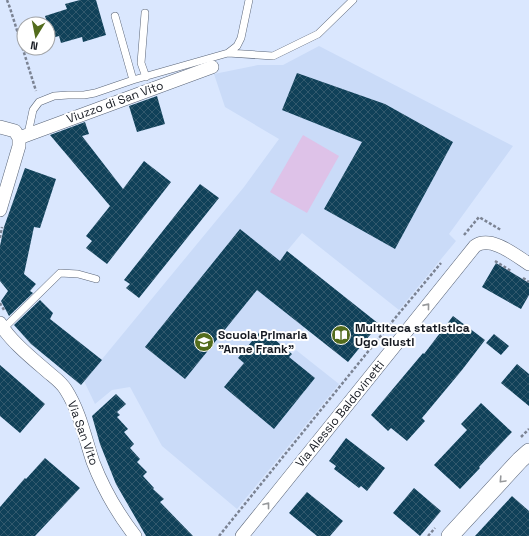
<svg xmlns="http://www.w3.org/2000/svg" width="529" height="536" font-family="'Space Grotesk',sans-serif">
  <defs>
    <pattern id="building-cross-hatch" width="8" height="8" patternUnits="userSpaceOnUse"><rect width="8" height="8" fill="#104159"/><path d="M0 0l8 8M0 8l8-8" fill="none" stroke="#32596d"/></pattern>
  </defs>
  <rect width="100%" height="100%" fill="#dae7fe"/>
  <path fill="#cadbf8" d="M319,46L513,146L449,234L456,241L399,310L302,233L287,251L280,261L305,327L287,350L292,354L296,350L339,384L237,509L162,446L130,387L112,390L95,404L84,381L244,187L279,139L225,107L214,74L258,65H283Z"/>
  <path fill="#dec2e8" d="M303,135L339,156L307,213L270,192Z"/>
  <path fill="url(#building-cross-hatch)" d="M80,0H96L106,35L83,42L82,37L61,43L59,36L52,38L45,16L67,9L65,4Z
    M297,73L385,104L453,142L395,249L324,209L362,142L282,110Z
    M157,96L165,124L137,132L129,106Z
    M85,122L89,134L82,136L123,189L144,161L171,182L107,264L86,248L92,241L86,236L110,206L50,135Z
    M25,168L56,179L40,228L34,227L24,274L36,284L30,291L33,293L9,316L1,301L8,291L0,281V246L4,227Z
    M200,184L219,198L139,298L126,288L130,284L124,280Z
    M240,229L280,261L287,251L379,324L348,362L257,290L185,379L145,347Z
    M496,263L529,283V295L521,309L482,287Z
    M40,300L53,313L50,319L102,360L81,385L31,344L14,325Z
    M453,316L485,340L462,370L422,418L425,421L407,441L391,428L388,431L371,415L423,353L424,354Z
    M262,329L292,354L289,357L315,378L274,429L224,387L244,363L238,358Z
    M494,334L509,346L501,355L486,343Z
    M517,364L529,374V406L501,383Z
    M0,365L45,404L20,433L0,416Z
    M116,394L126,404L117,412L120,415L117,417L128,429L124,432L134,444L130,448L140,459L137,462L147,472L143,476L154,488L153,489L164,499L160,502L193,536H146L116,484L100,444L92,416Z
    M481,403L512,432L479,467L480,468L460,489L434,465L467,430L461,424Z
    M346,438L385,468L367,491L361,486L359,488L334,469L336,466L329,461Z
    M45,458L80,488L35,536H0V507L25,478L26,479Z
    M414,488L441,511L420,536L393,513Z
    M307,492L343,521L330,536H317L289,513Z
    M512,496L529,511V536H475Z"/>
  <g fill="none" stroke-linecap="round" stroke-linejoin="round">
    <defs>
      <path id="service" d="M145,13L141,63L146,77
        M115,16L133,80
        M228,53L273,56L318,34L353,0
        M30,133L29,129L33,110L39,102L54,96L68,95H84L95,93L133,80L228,53L237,46L241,38L249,0
        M3,329L60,273L78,274L96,279"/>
      <path id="minor" d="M0,127L15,131L19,138V146L0,210
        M19,138L212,67
        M0,323C9,340 34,360 49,373C55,378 62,383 66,390C80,412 85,438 93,462C103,488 118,514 135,536
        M242,536L475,246C491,235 515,255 529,264"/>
      <path id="tertiary" d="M450,536L520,460L529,452"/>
    </defs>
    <use href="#service" stroke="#5a6578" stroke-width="8"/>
    <use href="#minor" stroke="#5a6578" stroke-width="14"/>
    <use href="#tertiary" stroke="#5a6578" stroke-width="18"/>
    <path stroke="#7b8393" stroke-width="2.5" stroke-dasharray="3 2" stroke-linecap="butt" d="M7,0L10,8L36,91
      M464,235L479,217L501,230
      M0,238L2,227
      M495,261L511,271
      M523,278L529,282
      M0,303L4,310
      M521,437L529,429
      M219,536L396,317L441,263
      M428,536L435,528"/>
    <use href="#service" stroke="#fff" stroke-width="7"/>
    <use href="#minor" stroke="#fff" stroke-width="13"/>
    <use href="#tertiary" stroke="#fff" stroke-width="17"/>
  </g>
  <defs><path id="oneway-chevron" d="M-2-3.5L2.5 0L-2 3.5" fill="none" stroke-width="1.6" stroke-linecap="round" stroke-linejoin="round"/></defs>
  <g stroke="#96989b">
    <use href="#oneway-chevron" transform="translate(427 306) rotate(-51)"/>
    <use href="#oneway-chevron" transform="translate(502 480) rotate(133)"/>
    <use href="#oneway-chevron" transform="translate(267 505) rotate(-52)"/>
  </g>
  <defs>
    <symbol id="library-disc" viewBox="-11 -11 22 22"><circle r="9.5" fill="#536c1d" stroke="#fff"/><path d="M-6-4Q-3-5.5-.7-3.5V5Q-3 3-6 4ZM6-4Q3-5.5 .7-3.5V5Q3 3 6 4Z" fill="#fff"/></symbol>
    <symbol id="school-disc" viewBox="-11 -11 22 22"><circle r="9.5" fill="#536c1d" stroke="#fff"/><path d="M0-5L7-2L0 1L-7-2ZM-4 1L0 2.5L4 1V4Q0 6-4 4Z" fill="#fff"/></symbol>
  </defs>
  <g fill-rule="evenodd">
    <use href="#library-disc" x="330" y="324" width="22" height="22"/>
    <use href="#school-disc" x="193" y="331" width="22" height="22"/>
  </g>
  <g text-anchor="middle" stroke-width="4" stroke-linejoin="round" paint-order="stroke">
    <g font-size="12" fill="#151921" stroke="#fff">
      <text transform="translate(115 102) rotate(-20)" y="4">Viuzzo di San Vito</text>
      <text transform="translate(340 414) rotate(-51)" y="4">Via Alessio Baldovinetti</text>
      <text transform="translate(83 433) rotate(70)" y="4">Via San Vito</text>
    </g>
    <g font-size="12" font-weight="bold" fill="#151921" stroke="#fff" text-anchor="start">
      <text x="355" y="332">Multiteca statistica<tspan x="355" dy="14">Ugo Giusti</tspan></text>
      <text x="218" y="339">Scuola Primaria<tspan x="218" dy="14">"Anne Frank"</tspan></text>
    </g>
  </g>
  <g transform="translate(36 36) rotate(190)"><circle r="19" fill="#ffffff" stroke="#a1a3a6"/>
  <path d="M0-3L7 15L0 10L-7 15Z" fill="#536c1d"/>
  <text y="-6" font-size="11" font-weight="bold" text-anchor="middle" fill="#151921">N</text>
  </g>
</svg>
